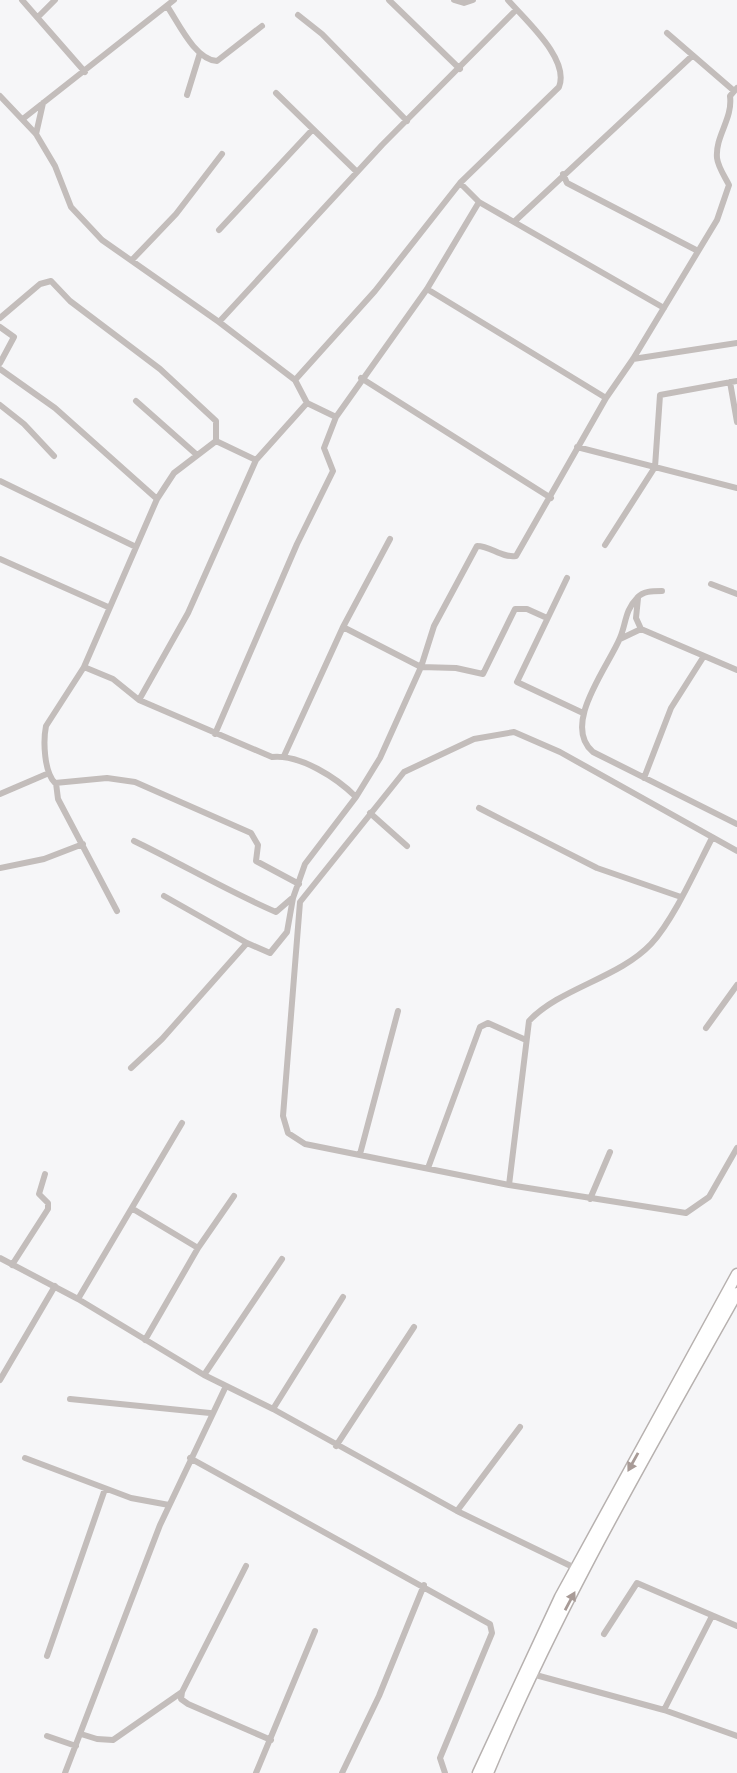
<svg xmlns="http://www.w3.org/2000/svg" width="737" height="1773" font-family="'Alegreya Sans',sans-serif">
  <rect width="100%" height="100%" fill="#f6f6f8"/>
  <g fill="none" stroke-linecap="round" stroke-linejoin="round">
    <defs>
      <path id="trunk" d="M478,1773L560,1597L737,1274
        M488,1773C557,1607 649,1450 737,1293"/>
    </defs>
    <use href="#trunk" stroke="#b7b1af" stroke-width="13"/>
    <path stroke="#c3bdbb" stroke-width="6" d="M22,0L85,72
      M389,0L460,69
      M454,0L464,3L473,0
      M167,6C178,22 195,60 217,61L262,26
      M298,15L322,34L407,121
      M38,17L55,0
      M667,33L733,90
      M276,93L357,172
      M187,95L200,53
      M0,96L36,134L55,166L71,207L102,240L219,322L295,380L307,403L336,417
      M24,118L174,0
      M36,134L43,103
      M563,174L567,183L698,251
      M460,183L479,202L664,308
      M515,221L692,56
      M219,230L313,129
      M132,260L176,214L222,154
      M427,289L606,398
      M0,318L40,284L51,281L70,301L160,369L216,421V441L256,460
      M219,322L382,145L516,10
      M0,327L14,337L0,363
      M633,359L737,343
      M0,369L55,408L157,499
      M361,378L551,498
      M295,380L375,291L460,183L559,87C570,59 526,21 508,0
      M730,382L737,422
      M136,401L197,455
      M0,405L24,424L54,456
      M216,441L174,473L157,499L84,667L46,726C43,741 44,772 55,783L107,778L135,782L251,833L258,845L256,861L299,884
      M577,447L737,488
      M0,481L136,547
      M605,545L655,467L660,395L737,381
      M0,559L108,607
      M567,578L517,682L583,713
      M711,584L737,594
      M662,591C652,591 643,591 637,598C625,610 626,624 620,638C608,667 561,725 593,752L737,824
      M638,598L636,618L641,629L737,670
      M343,627L421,667L456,668L483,674L515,609H527L547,618
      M620,639L641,629
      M84,667L113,679L139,700L272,757C300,754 337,778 356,797
      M139,700L188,613L256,460L307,403
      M215,734L297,544L333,471L324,448L336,417L427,289L479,202
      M284,756L343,627L390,539
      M644,778L671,708L704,656
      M56,783L58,799L117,911
      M0,794L49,773
      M479,808L597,868L681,897
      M370,813L407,846
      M134,841C182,864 227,891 276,912L291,899
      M737,851L560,752L514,732L474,739L404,772L300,902L283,1116L288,1133L305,1144L509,1185L686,1213L709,1197L737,1148
      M0,868L44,859L83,844
      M164,896L247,943
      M706,1028L737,985
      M131,1068L162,1039L247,943L270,953L287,932L293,898L305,864L356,797L380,758L421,667L434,626L477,546C491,546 501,558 516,556L606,398L633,359L717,220L729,185C725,177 718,167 717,158C715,136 733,119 730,96L737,88
      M360,1154L398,1011
      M428,1168L480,1027L488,1023L526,1040
      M509,1185L529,1021C560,988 619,978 651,944C674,919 696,869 712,838
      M590,1199L610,1152
      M133,1209L198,1248L145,1340
      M198,1248L234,1196
      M0,1258L78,1299L204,1375L273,1409L457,1511L575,1568
      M12,1265L48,1209V1203L39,1194L45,1174
      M78,1299L182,1123
      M204,1375L282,1259
      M0,1380L55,1286
      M70,1399L210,1413
      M273,1409L343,1297
      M336,1446L414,1327
      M25,1458L131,1498L169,1505
      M190,1458L490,1624L492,1633L440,1758L445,1773
      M457,1511L520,1427
      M604,1634L637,1583L737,1626
      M47,1656L105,1489
      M532,1674L664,1710L737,1736
      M182,1692L181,1699L188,1704L271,1740
      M664,1710L712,1616
      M81,1734L97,1739L113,1740L182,1692L246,1566
      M47,1736L76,1746
      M65,1773L160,1525L226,1386
      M256,1773L315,1631
      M342,1773L379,1696L424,1585"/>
    <use href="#trunk" stroke="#fff" stroke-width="10"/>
  </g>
  <defs><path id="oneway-solid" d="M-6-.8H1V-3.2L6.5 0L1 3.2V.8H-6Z" transform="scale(1.75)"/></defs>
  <g fill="#a89b97">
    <use href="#oneway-solid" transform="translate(633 1462) rotate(119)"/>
    <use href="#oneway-solid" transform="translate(570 1601) rotate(-62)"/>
  </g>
</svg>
